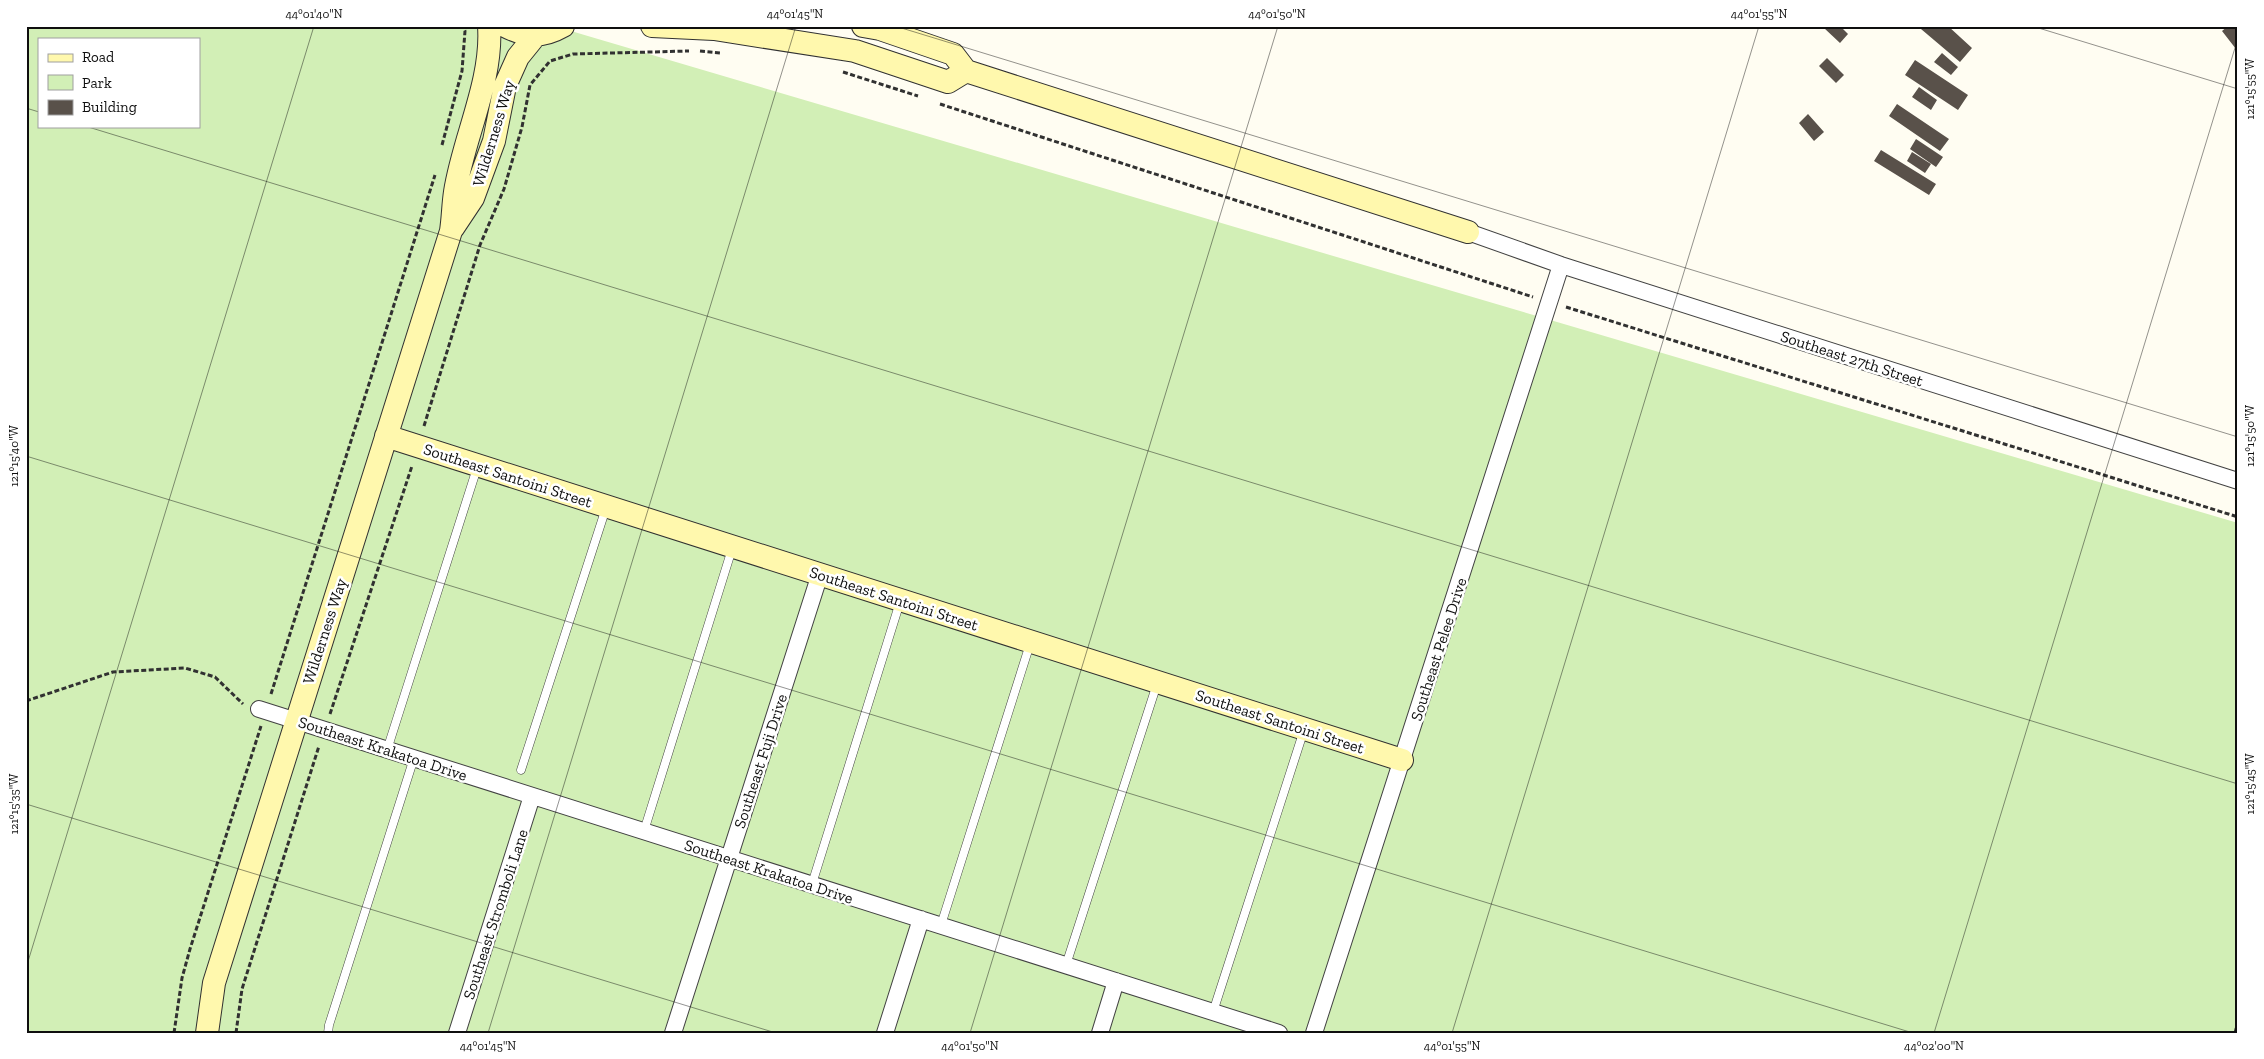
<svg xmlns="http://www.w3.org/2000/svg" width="2264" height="1059" font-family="'Zilla Slab',serif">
  <rect width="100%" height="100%" fill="#fffdf2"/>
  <path fill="#d2efb6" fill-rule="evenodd" d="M26,26H554L2238,523V1033H26ZM39,39H199V126H39Z"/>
  <path fill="#59514a" d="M1825,26H1840L1848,34L1840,43L1824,28Z
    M1923,26H1948L1972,48L1960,62L1921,29Z
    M2228,26H2238V47L2236,49L2222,31Z
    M1942,53L1958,67L1951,75L1934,62Z
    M1827,58L1844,75L1836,83L1819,66Z
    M1915,60L1968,95L1958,110L1905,75Z
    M1919,87L1937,100L1931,110L1912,97Z
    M1897,104L1949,139L1940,151L1889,116Z
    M1808,114L1824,132L1814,141L1799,123Z
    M1916,139L1943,157L1936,167L1910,149Z
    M1881,150L1936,184L1929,195L1874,161Z
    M1912,152L1931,164L1925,173L1907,161Z"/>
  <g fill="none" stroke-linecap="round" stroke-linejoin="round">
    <defs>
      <path id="lane" d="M387,750L477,468
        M521,770L606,508
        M644,831L732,549
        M812,884L900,602
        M941,925L1030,644
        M1066,965L1157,684
        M1213,1012L1304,730
        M328,1033L329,1025L414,758"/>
      <path id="street" d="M1468,232L1561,265L2238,481
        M259,709L1279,1033
        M457,1033L532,796
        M673,1033L820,574
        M885,1033L921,919
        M1100,1033L1116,981
        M1314,1033L1561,265"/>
      <path id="secondary" d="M505,26C526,37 542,38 563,26
        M652,26L714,29L855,51L948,82L966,71
        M863,26L880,29L953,54L966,71
        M966,71L1468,232
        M453,228L473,198L494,141L505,86L518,57L535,36
        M386,436L1402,760
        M207,1033L214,983L451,231C453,218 453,205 455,192C463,139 493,81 489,26"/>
    </defs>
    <use href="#lane" stroke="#424242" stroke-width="9"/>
    <use href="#street" stroke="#424242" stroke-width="18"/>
    <use href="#secondary" stroke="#313131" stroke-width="24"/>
    <path stroke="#313131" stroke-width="3" stroke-dasharray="5 2.5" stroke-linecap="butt" d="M700,51L721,53
      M843,72L918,96
      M940,104L1533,297
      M442,145L462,71L465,31L463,26
      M1566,307L2238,517
      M424,426L480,245L504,189L522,127L530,85L550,61L573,54L689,51
      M271,694L435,175
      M26,701L113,672L185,668L215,677L243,704
      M330,714L412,466
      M174,1033L182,978L190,949L261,726
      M236,1033L242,989L319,746
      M2235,1033L2238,1021"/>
    <use href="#lane" stroke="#fff" stroke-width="8"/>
    <use href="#street" stroke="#fff" stroke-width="16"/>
    <use href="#secondary" stroke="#fff8ad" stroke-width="22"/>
  </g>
  <path fill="none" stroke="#0f0f0f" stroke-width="1" stroke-opacity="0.45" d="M895,26L2238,437M2032,26L2238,89M26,108L39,112M85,126L2238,784M26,456L1913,1033M26,804L776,1033M26,968L314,26M488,1033L796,26M970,1033L1278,26M1452,1033L1759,26M1934,1033L2238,38"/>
  <g text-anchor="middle" stroke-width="5" stroke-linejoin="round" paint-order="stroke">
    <g font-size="16" fill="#0f0f0f" stroke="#fff">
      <text transform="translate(493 133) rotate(-73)" y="6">Wilderness Way</text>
      <text transform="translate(1852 358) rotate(18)" y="6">Southeast 27th Street</text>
      <text transform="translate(508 475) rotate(18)" y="6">Southeast Santoini Street</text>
      <text transform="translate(894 598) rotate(18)" y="6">Southeast Santoini Street</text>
      <text transform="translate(324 631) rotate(-72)" y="6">Wilderness Way</text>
      <text transform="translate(1438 649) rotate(-72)" y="6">Southeast Pelee Drive</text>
      <text transform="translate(1280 721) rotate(18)" y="6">Southeast Santoini Street</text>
      <text transform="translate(383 748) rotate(18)" y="6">Southeast Krakatoa Drive</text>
      <text transform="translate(760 761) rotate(-72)" y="6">Southeast Fuji Drive</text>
      <text transform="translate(769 871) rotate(18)" y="6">Southeast Krakatoa Drive</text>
      <text transform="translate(495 914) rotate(-72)" y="6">Southeast Stromboli Lane</text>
    </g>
  </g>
  <rect width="2264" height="1059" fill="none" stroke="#ffffff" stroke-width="55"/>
  <rect x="38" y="38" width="162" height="90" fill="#ffffff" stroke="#9f9f9f"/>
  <rect x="48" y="54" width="25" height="8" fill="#fff8ad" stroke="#9f9f9f"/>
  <text x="82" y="62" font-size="15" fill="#0f0f0f">Road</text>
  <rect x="48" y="75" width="25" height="15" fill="#d2efb6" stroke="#9f9f9f"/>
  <text x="82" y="88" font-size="15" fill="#0f0f0f">Park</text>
  <rect x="48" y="100" width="25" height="15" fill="#59514a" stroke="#9f9f9f"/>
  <text x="82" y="112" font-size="15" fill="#0f0f0f">Building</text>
  <rect x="28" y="28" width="2208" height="1004" fill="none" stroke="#0f0f0f" stroke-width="2"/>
  <g font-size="12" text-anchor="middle" fill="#0f0f0f">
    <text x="314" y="18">44°01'40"N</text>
    <text x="795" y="18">44°01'45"N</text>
    <text x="1277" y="18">44°01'50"N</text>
    <text x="1759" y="18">44°01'55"N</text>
    <text transform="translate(2250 89) rotate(-90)" y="4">121°15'55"W</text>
    <text transform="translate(2250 436) rotate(-90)" y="4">121°15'50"W</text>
    <text transform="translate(14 456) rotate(-90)" y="4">121°15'40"W</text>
    <text transform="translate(2250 784) rotate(-90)" y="4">121°15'45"W</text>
    <text transform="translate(14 804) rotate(-90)" y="4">121°15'35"W</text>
    <text x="488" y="1050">44°01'45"N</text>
    <text x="970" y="1050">44°01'50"N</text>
    <text x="1452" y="1050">44°01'55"N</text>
    <text x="1934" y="1050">44°02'00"N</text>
  </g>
</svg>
